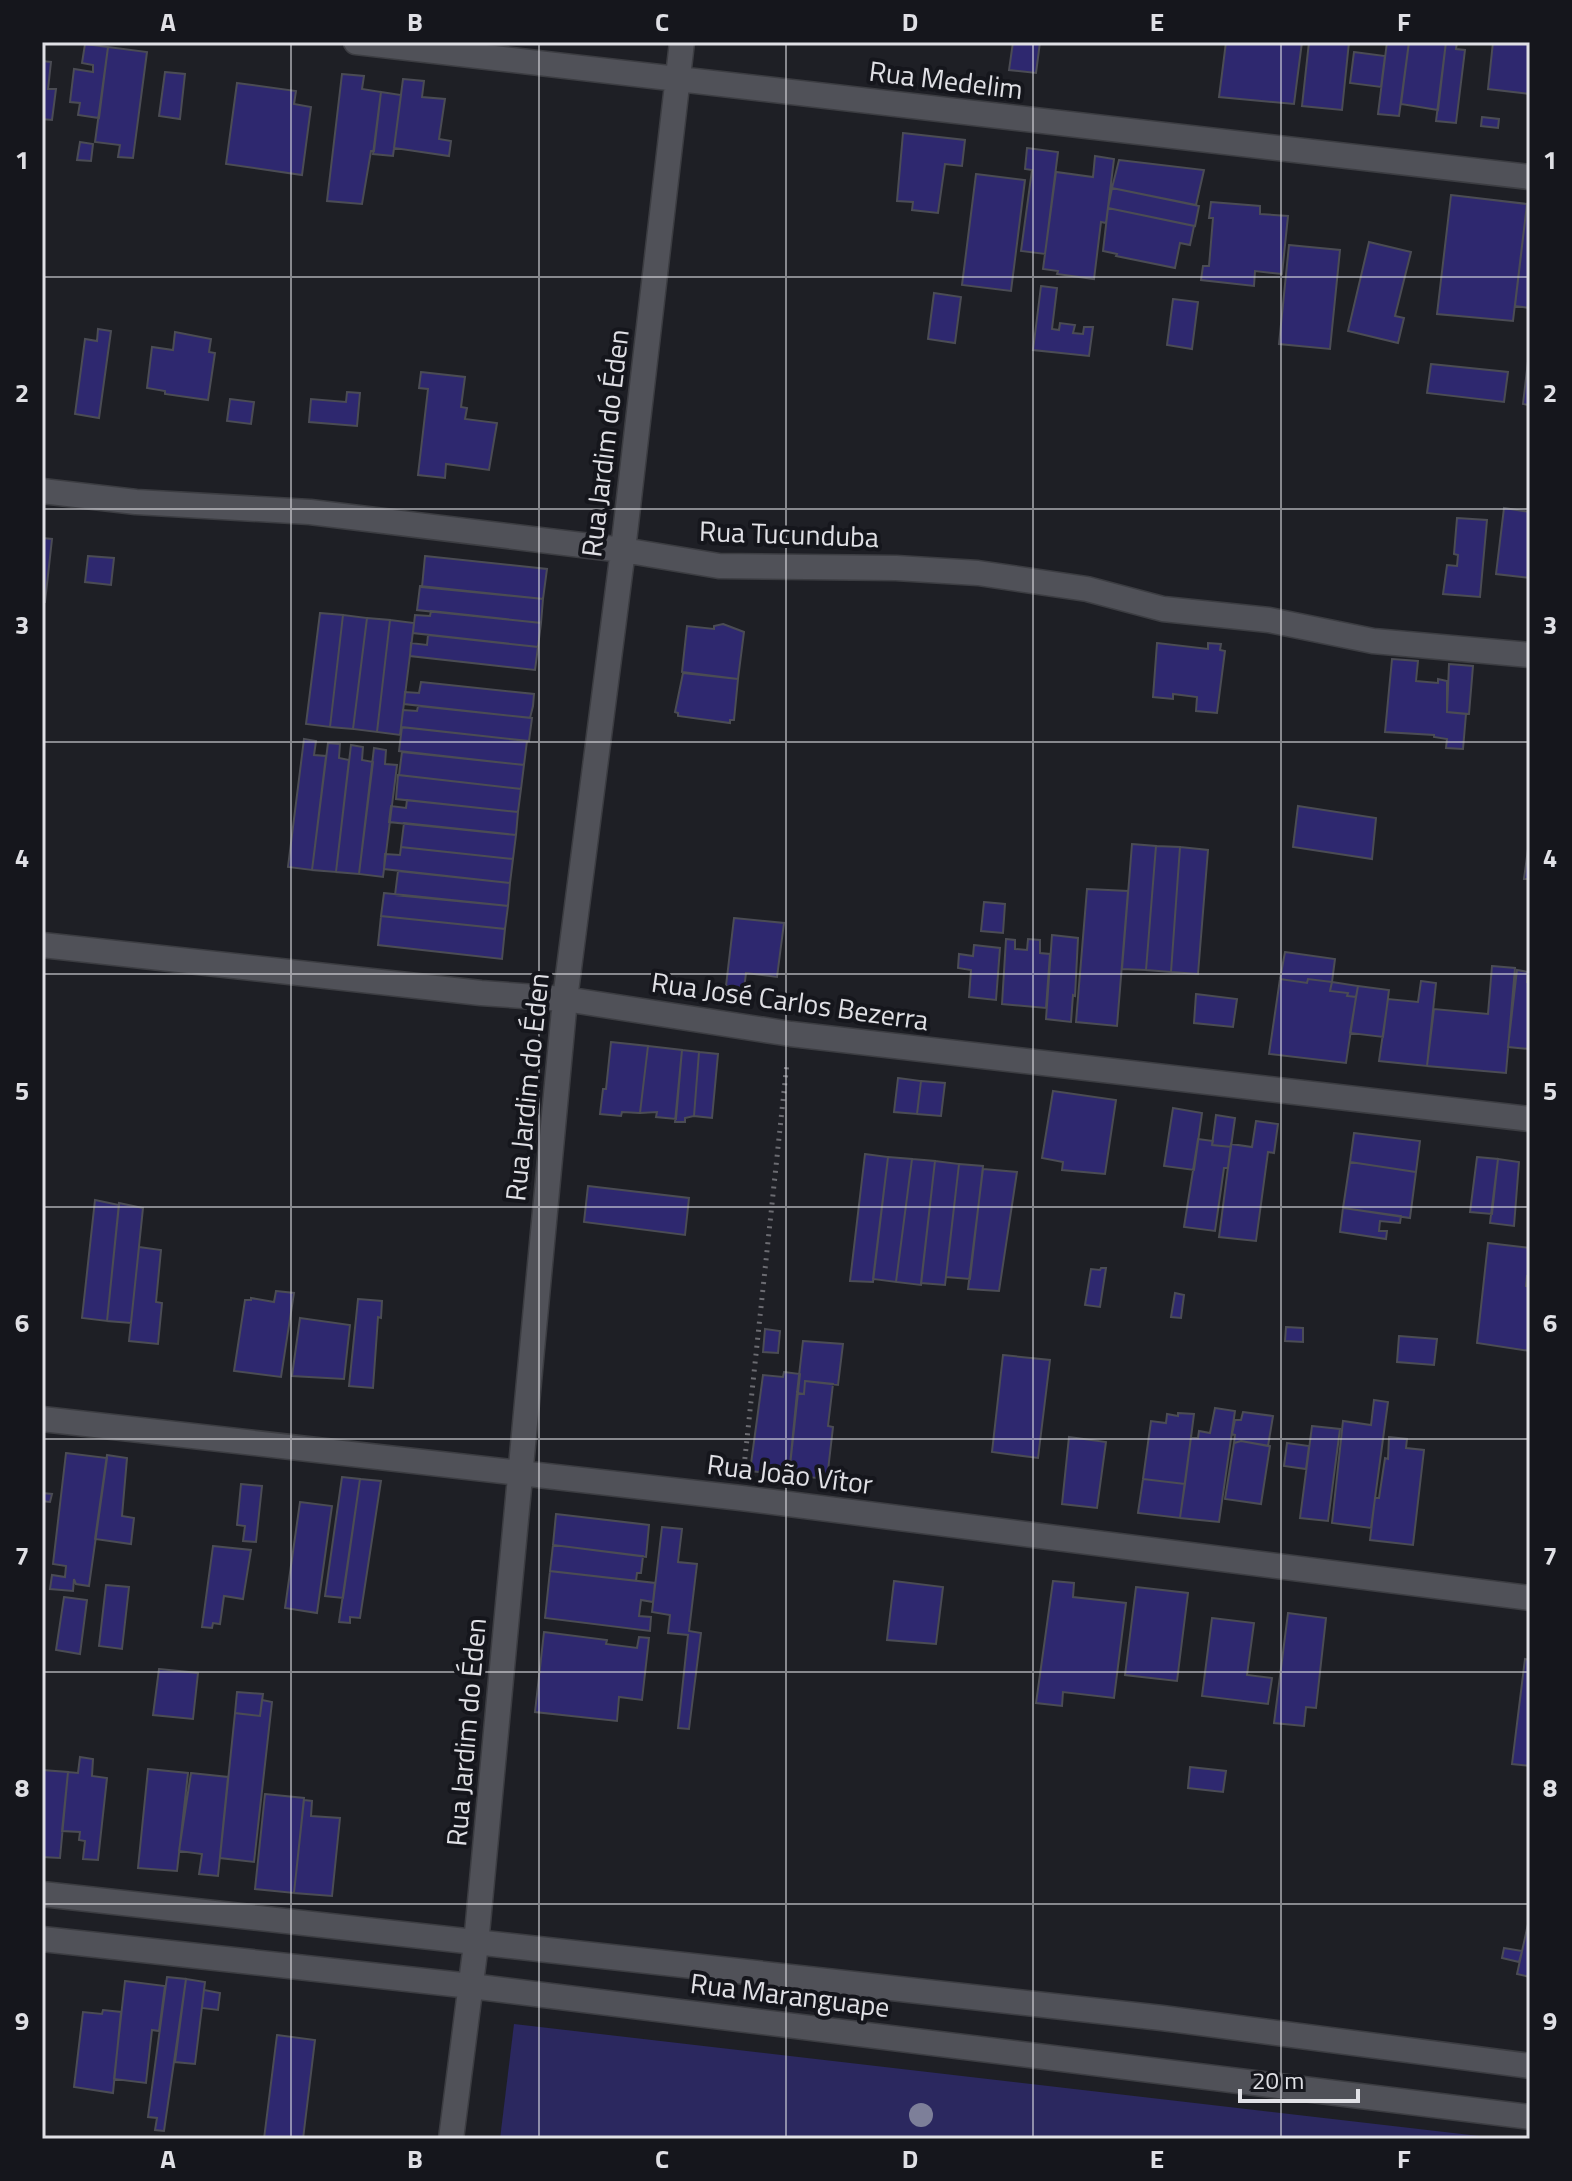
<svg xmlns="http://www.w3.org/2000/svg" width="1572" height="2181" font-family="'Titillium Web',sans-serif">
  <rect width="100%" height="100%" fill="#1e1f25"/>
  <path fill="#2b285f" d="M514,2024L1505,2139H500Z"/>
  <path fill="#2e286f" stroke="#4b4c54" stroke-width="2" d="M1013,42H1040L1036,73L1009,70Z
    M1226,42H1302L1294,104L1219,97Z
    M1309,42H1349L1342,110L1302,106Z
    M1387,42H1409L1399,116L1378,114Z
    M1409,42H1446L1438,110L1401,104Z
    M1446,42H1457L1456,49L1465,50L1456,123L1436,121Z
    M1493,42H1530V94L1488,89Z
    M85,44L108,47L99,118L78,115L80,103L70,102L74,69L93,72V65L82,63Z
    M108,47L147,52L133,158L118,157L120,145L95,142Z
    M1354,52L1385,56L1381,87L1350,83Z
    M42,61L51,62L48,89H56L52,120L42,119Z
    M165,72L185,74L180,119L159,116Z
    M342,74L364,76L362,89L381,92L374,151H371L362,204L327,201Z
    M403,79L424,81L422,97L445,99L439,139L451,141L449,156L394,148Z
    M237,83L296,91L294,104L311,107L302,175L226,164Z
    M381,92L401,95L393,156L373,154Z
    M1482,117L1499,119L1498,128L1481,126Z
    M903,133L965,140L962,166L945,164L938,213L912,210L913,202L897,201Z
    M80,142L93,144L91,161L77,160Z
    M1027,148L1058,152L1045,254L1021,251L1032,170L1025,169Z
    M1095,156L1114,159L1106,223L1101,222L1094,279L1057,274L1058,271L1043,269L1056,172L1093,177Z
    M1119,160L1204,170L1196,205L1112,188Z
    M976,174L1025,180L1011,291L962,285Z
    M1112,188L1199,206L1195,226L1108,208Z
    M1451,195L1527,204L1513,321L1437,314Z
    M1211,202L1260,206V214L1288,216L1282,274L1255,271L1254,286L1201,280L1203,266H1209L1213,218H1209Z
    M1527,204L1530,205V308L1515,306Z
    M1108,208L1194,226L1190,245L1180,243L1175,268L1116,256L1117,254L1103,251Z
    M1369,242L1411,252L1395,316L1404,318L1398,343L1348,331Z
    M1289,245L1340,250L1330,349L1279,344Z
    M1041,286L1057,288L1052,329L1059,330L1060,323L1075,325L1073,333L1083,334L1084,327H1093L1089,356L1033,350Z
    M934,293L961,297L955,343L928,339Z
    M1173,299L1198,302L1192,349L1167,345Z
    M98,329L111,331L99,418L75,414L85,339L97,341Z
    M175,332L211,339L209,352L215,353L208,400L165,394V391L147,388L152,347L173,350Z
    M1530,344V405L1523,404Z
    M1431,364L1508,372L1504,402L1427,393Z
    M421,372L465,377L461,407L467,408L465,419L497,423L489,470L446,464L445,478L418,475L428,389L419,388Z
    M347,392L360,393L357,426L309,422L311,399L346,402Z
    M230,399L254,402L251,424L227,421Z
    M1504,508L1530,512V578L1496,574Z
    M1457,518L1487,520L1480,597L1443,594L1447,565L1457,566L1458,555L1454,554Z
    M42,538L52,539L45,602H42Z
    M88,556L114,558L111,585L85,582Z
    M425,556L547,569L543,599L422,587Z
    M420,586L543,599L541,623L417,610Z
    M431,611L541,623L538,647L413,633L415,615L430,616Z
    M320,613L343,615L330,727L306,724Z
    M343,615L367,618L353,729L330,727Z
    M367,618L390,620L377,732L353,729Z
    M390,620L414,623L400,735L377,732Z
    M723,624L744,632L738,679L682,672L687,626L714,629V626Z
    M428,635L538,647L535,670L410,656L411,643L427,645Z
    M1157,643L1208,649V643L1221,644L1220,650L1225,651L1217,713L1196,711L1197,697L1173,694V699L1153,697Z
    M1392,659L1418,661L1416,681L1438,683V679L1447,681V712L1466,714L1463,749L1446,748L1447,739L1434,737V735L1385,732Z
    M1449,664L1473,666L1469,714L1447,712Z
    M683,673L738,679L734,720H730V723L678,716V713L675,712Z
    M421,682L534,694L533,706L530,718L404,704L405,692L419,693Z
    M418,706L532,718L529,741L401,727L403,710L417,711Z
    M402,727L527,741L524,765L399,751Z
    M304,739L316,741L314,755L326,756L312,870L288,867Z
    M328,743L340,744L339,758L349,760L336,872L312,870Z
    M351,745L363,747L362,760L373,762L359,874L336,872Z
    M374,748L386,750L385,764L397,765L383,877L359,874Z
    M402,752L524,765L521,789L399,775Z
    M398,775L521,789L518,812L396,799Z
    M407,800L518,812L516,835L389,822L391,806L406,808Z
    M1298,806L1376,818L1372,859L1293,847Z
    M404,823L516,835L513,859L401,847Z
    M1530,834V879H1524Z
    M1132,844L1156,846L1146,970L1122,969Z
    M1156,846L1180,847L1171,972L1146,970Z
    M401,847L513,859L510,883L384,869L385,854L400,855Z
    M1180,847L1208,850L1198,974L1171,972Z
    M398,871L510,883L508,906L395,895Z
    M1087,889L1128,891L1117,1026L1076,1022Z
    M384,893L508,906L505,929L381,916Z
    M984,902L1005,904L1003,933L981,931Z
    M381,916L505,929L502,959L378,945Z
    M734,918L784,923L777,977L746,973L744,989L726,986Z
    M1052,935L1078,938L1075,996L1073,995L1071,1022L1046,1019Z
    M1006,939L1015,940V949L1027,950L1028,939L1040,940V953L1050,954L1046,1008L1002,1004Z
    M974,945L1000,948L996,1000L969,997L971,970L958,968L959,954L973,956Z
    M1285,952L1335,959L1332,982L1308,979L1307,983L1280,979Z
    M1492,966L1515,968L1506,1073L1427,1066L1434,1009L1488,1014Z
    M1517,970L1528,972L1527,982H1530V1049L1508,1047Z
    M1280,979L1307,983L1308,979L1332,982L1330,991L1348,993L1347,996L1356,997L1346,1063L1269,1054Z
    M1421,981L1436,983L1427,1066L1379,1061L1388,999L1418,1002Z
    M1332,982L1358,986L1356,997L1347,996L1348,993L1330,991Z
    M1358,986L1389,990L1383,1037L1350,1033Z
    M1196,994L1237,999L1233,1027L1194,1023Z
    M611,1042L648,1046L640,1113L622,1112L621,1116L600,1114L603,1089H606Z
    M648,1046L682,1050L676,1119L656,1117L657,1112L640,1113Z
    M682,1050L699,1052L694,1116L685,1118V1122H675Z
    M699,1052L718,1054L712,1118L694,1116Z
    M898,1078L921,1081L917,1114L894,1112Z
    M921,1081L945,1083L941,1116L917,1114Z
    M1053,1091L1116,1100L1105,1174L1062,1170L1063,1162L1042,1158Z
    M1173,1108L1202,1113L1194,1170L1164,1166Z
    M1216,1115L1235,1118L1231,1147L1212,1145Z
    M1256,1121L1278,1124L1274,1153L1268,1152L1256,1241L1219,1237L1231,1144L1252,1147Z
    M1354,1133L1420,1141L1416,1172L1350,1162Z
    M1198,1139L1213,1141L1212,1145L1231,1147L1228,1168H1224L1215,1231L1184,1227Z
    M865,1154L888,1157L873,1282L850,1281Z
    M888,1157L912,1159L896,1282L873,1279Z
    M1477,1157L1498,1159L1492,1214L1470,1212Z
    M912,1159L935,1161L921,1285L896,1282Z
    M1498,1159L1519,1162L1514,1226L1490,1223Z
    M935,1161L959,1164L945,1285L921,1283Z
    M1350,1162L1416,1172L1410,1218L1343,1208Z
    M959,1164L983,1166L970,1279L946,1277Z
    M983,1169L1017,1172L999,1291L968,1289Z
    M588,1186L689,1198L685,1235L584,1222Z
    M95,1200L119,1205L107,1321L82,1318Z
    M119,1203L143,1208L131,1323L107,1321Z
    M1343,1208L1401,1216L1400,1223L1380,1221L1379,1231H1387L1386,1239L1340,1232Z
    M1488,1243L1530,1248V1277L1527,1276L1526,1286L1529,1287L1530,1282V1351L1477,1343Z
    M139,1247L161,1250L156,1302L162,1303L158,1344L129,1341Z
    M1101,1268H1106L1100,1307L1085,1305L1091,1269L1100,1270Z
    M276,1291L294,1293L281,1377L234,1371L245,1300H251V1298L274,1302Z
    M1175,1293L1184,1295L1181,1318L1171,1317Z
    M358,1299L382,1301L381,1318L378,1317L373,1388L349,1386Z
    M300,1318L350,1325L344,1379L292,1376Z
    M1286,1327L1303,1328V1342L1285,1341Z
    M765,1329L780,1331L778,1353L763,1352Z
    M1399,1336L1437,1339L1434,1365L1397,1362Z
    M803,1341L843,1344L838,1385L805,1381L804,1394L797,1393Z
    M1003,1355L1050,1360L1038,1458L992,1452Z
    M784,1372L800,1374L789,1475L750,1471L763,1375L783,1377Z
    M805,1381L833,1384L828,1426L833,1427L827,1479L789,1475L797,1393L804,1394Z
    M1374,1400L1388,1402L1371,1528L1332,1523L1343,1421L1371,1425Z
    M1215,1408L1235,1411L1219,1522L1180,1518L1191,1437L1198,1438L1199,1431L1210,1433Z
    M1243,1412L1273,1416L1268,1446L1241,1441L1234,1443L1235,1435L1232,1434L1235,1420H1241Z
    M1178,1413L1194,1414L1185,1484L1143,1479L1151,1421L1166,1423L1167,1414L1178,1416Z
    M1312,1426L1340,1429L1328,1521L1300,1518Z
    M1069,1437L1106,1442L1097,1508L1062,1504Z
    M1389,1437L1407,1439L1406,1448L1424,1450L1413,1545L1370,1540L1375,1498H1379L1385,1458L1388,1459Z
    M1241,1441L1270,1446L1261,1504L1225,1499L1234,1443Z
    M1287,1443L1309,1446L1306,1469L1284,1466Z
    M66,1453L107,1458L89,1586L76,1584L74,1579L73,1591L50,1589L52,1575L65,1577L66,1566L53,1564Z
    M107,1455L127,1458L122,1516L134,1518L131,1544L95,1539Z
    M342,1477L360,1479L343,1598L325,1596Z
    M360,1479L381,1481L360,1618L350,1617V1623L339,1622Z
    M1143,1479L1185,1484L1180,1518L1138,1513Z
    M241,1484L262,1486L256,1542L243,1541L245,1526L237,1525Z
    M42,1493L52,1494L50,1502L42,1501Z
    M300,1502L332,1506L317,1613L285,1608Z
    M556,1514L649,1525L646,1557L553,1545Z
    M662,1527L682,1529L678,1562L697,1564L689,1631L701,1633L689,1729L678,1728L688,1635L668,1633L670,1615L652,1612Z
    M553,1545L643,1556L641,1573H637L636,1581L550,1571Z
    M213,1546L251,1550L243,1599L224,1596L220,1624L213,1623L212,1628L202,1627Z
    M550,1571L655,1583L653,1602L641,1600L639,1616L651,1617L650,1631L545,1618Z
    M894,1581L943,1587L936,1644L887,1640Z
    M1053,1581L1074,1583L1073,1597L1126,1603L1114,1698L1063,1692L1062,1706L1036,1703Z
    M106,1585L129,1587L122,1649L99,1646Z
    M1136,1587L1188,1593L1177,1681L1125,1675Z
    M64,1597L87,1600L80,1654L56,1650Z
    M1288,1613L1326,1618L1316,1708L1306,1707L1304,1726L1274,1723Z
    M1212,1618L1254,1623L1247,1675L1272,1678L1268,1704L1202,1696Z
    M544,1632L607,1640L606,1644L637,1648L639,1637L649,1638L642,1700L619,1697L617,1721L535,1712Z
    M1525,1659L1530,1660V1766L1512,1764Z
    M159,1669L198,1673L193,1719L153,1715Z
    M237,1692L263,1694L260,1716L235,1713Z
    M262,1700L272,1702L254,1862L220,1858L235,1713L260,1716Z
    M80,1757L93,1759L92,1776L107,1778L98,1860L83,1859L85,1841L79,1840L80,1832L62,1831L68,1772L78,1773Z
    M1190,1767L1226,1771L1223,1792L1188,1788Z
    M148,1769L188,1773L177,1871L138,1868Z
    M42,1770L68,1772L60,1858L42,1857Z
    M191,1773L228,1777L218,1876L199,1874L202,1854L179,1851Z
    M265,1794L304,1798L294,1893L255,1889Z
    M304,1800L312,1801L311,1816L340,1818L332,1896L294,1893Z
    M1530,1915V1977L1517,1974Z
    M1504,1948L1522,1951L1519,1962L1502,1958Z
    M167,1977L186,1979L164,2131L155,2130L157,2118L148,2117Z
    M186,1979L205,1982L195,2064L175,2062Z
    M125,1981L165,1986L159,2031L152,2030L146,2083L114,2079Z
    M204,1990L220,1993L218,2010L202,2008Z
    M103,2010L121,2012L113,2093L74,2087L83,2012L102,2014Z
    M277,2035L315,2040L303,2139H264Z"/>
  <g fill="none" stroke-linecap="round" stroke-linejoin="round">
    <defs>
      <path id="street" d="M356,42L1530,177
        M42,491L136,502L310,512L623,550L719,566L896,568L978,573L1087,589L1163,609L1269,620L1373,641L1530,655
        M42,945L481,993L565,999L791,1034L1530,1119
        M42,1419L741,1498L1530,1598
        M42,1894L1162,2018L1530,2066
        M42,1939L471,1986L1530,2117
        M451,2139L476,1944L565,999L623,550L682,42"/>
    </defs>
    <use href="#street" stroke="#3c3d42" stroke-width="27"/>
    <path stroke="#6c6c72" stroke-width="5" stroke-dasharray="2 6" stroke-linecap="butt" d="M744,1467L787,1063"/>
    <use href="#street" stroke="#505158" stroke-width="24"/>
  </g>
  <circle fill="#7d7f99" cx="921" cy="2115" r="12"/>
  <path fill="none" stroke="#e0e0e5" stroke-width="2" stroke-opacity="0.55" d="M291,42V2139M539,42V2139M786,42V2139M1033,42V2139M1281,42V2139M42,277H1530M42,509H1530M42,742H1530M42,974H1530M42,1207H1530M42,1439H1530M42,1672H1530M42,1904H1530"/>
  <g text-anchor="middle" stroke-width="8" stroke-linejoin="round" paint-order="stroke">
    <g font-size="28" fill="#e0e0e5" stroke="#15161c">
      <text transform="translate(946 80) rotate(7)" y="10">Rua Medelim</text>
      <text transform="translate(605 443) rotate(-83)" y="10">Rua Jardim do Éden</text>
      <text transform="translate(789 534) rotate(2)" y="10">Rua Tucunduba</text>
      <text transform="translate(790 1001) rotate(8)" y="10">Rua José Carlos Bezerra</text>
      <text transform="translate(527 1087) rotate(-84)" y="10">Rua Jardim do Éden</text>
      <text transform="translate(790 1474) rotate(7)" y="10">Rua João Vítor</text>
      <text transform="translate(466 1732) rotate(-85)" y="10">Rua Jardim do Éden</text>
      <text transform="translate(790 1995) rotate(7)" y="10">Rua Maranguape</text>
    </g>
  </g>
  <rect width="1572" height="2181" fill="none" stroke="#15161c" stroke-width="88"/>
  <path d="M1240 2089v12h118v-12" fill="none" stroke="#e0e0e5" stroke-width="4"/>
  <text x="1252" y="2089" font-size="24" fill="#e0e0e5" stroke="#15161c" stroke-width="6" paint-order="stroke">20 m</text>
  <rect x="44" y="44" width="1484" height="2093" fill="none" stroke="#e0e0e5" stroke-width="3"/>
  <g font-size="26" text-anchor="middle" font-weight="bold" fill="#e0e0e5">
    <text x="168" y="31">A</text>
    <text x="415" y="31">B</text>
    <text x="662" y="31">C</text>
    <text x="910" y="31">D</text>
    <text x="1157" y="31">E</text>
    <text x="1404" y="31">F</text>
    <text x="22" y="169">1</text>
    <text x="1550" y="169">1</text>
    <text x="22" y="402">2</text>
    <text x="1550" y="402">2</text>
    <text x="22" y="634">3</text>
    <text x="1550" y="634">3</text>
    <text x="22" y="867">4</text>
    <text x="1550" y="867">4</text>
    <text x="22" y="1100">5</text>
    <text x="1550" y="1100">5</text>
    <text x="22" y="1332">6</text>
    <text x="1550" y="1332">6</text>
    <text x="22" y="1565">7</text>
    <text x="1550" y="1565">7</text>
    <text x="22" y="1797">8</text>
    <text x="1550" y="1797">8</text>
    <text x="22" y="2030">9</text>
    <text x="1550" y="2030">9</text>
    <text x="168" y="2168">A</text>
    <text x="415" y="2168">B</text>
    <text x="662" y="2168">C</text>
    <text x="910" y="2168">D</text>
    <text x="1157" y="2168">E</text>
    <text x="1404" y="2168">F</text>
  </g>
</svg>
